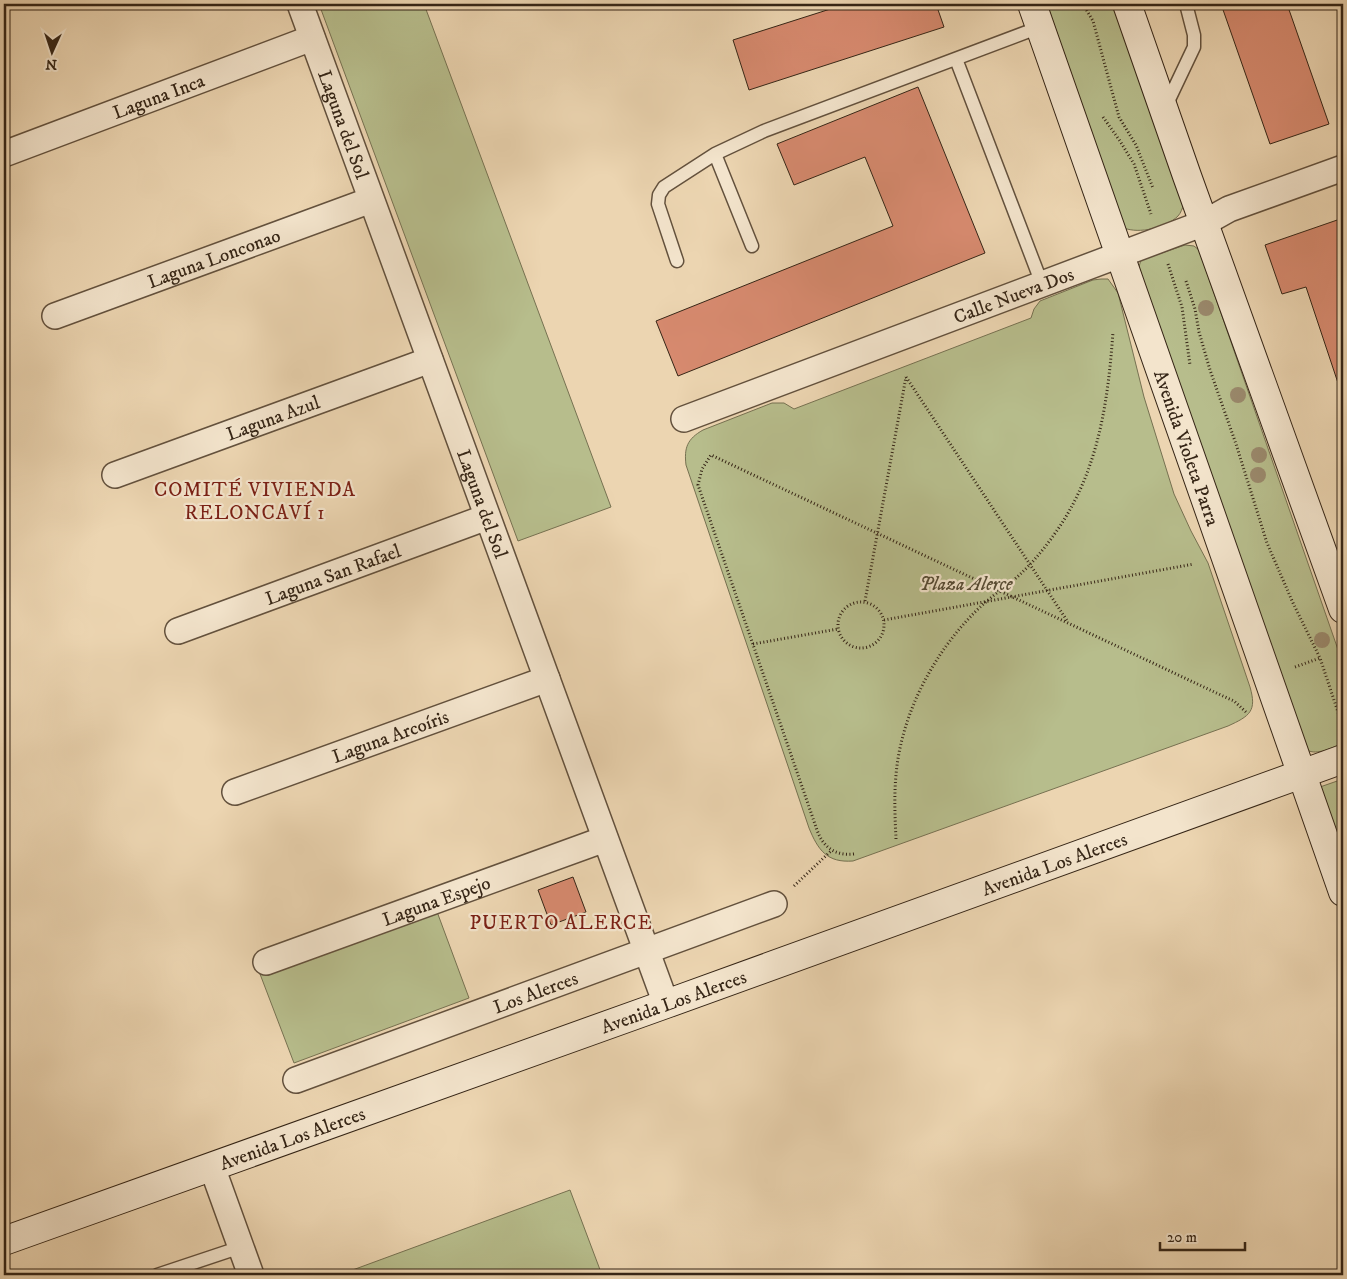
<svg xmlns="http://www.w3.org/2000/svg" width="1347" height="1279" font-family="'IM FELL DW Pica',serif">
  <rect width="100%" height="100%" fill="#ecd5b1"/>
  <filter id="stains"><feTurbulence type="fractalNoise" baseFrequency=".004" numOctaves="4"/><feColorMatrix values="0 0 0 0 .2 0 0 0 0 .09 0 0 0 0 .02 0 0 0 .5 -.17"/></filter>
  <radialGradient id="worn" r=".72"><stop offset=".6" stop-color="#630" stop-opacity="0"/><stop offset="1" stop-color="#630" stop-opacity=".3"/></radialGradient>
  <path fill="#b7bd8c" stroke="#767151" d="M319,4H424L611,507L518,541Z
    M1047,4H1113L1184,205C1182,208 1181,213 1178,216C1166,228 1139,234 1124,228Z
    M1185,245L1194,246L1199,250L1343,664V743C1333,747 1317,756 1307,750L1138,270L1141,260Z
    M1101,279H1108L1118,293L1144,397L1174,494L1191,531L1208,563L1250,687C1257,711 1250,716 1228,726L853,861C827,863 818,850 809,828L686,465C684,448 687,439 703,430L772,403H784L794,409L1031,318L1034,309L1040,301L1093,280Z
    M1343,779V853L1320,787Z
    M436,909L469,998L294,1063L260,974Z
    M570,1190L602,1275L596,1274L592,1275H339Z"/>
  <path fill="#d78a6f" stroke="#352516" d="M846,4H936L944,27L749,90L733,40Z
    M1221,4H1287L1329,124L1270,144Z
    M918,87L985,253L678,376L656,321L893,226L865,157L794,185L777,144Z
    M1343,218V398L1306,287L1282,294L1265,245Z
    M573,877L586,912L551,925L538,890Z"/>
  <g fill="none" stroke-linecap="round" stroke-linejoin="round">
    <defs>
      <path id="lane" d="M956,59L1042,284
        M1165,108L1194,47V35L1186,4
        M752,246L715,154L764,131L1040,27
        M677,261L658,204L659,195L664,187L715,154
        M157,1275L241,1247"/>
      <g id="street">
        <path id="s1" d="M300,4L666,1004"/>
        <path id="s2" d="M4,154L312,38"/>
        <path id="s3" d="M55,316L371,200"/>
        <path id="s4" d="M684,419L1204,223L1229,209L1343,168"/>
        <path id="s5" d="M115,475L430,360"/>
        <path id="s6" d="M178,631L487,517"/>
        <path id="s7" d="M235,792L547,679"/>
        <path id="s8" d="M266,962L605,839"/>
        <path id="s9" d="M296,1080L774,904"/>
        <path d="M212,1167L251,1275"/>
      </g>
      <g id="secondary">
        <path id="s10" d="M1032,4L1343,892"/>
        <path d="M1127,4L1187,176L1343,609"/>
        <path id="s11" d="M4,1241L666,1004L1343,759"/>
      </g>
    </defs>
    <use href="#lane" stroke="#63513d" stroke-width="15"/>
    <use href="#street" stroke="#63513d" stroke-width="28"/>
    <use href="#secondary" stroke="#352516" stroke-width="30"/>
    <path stroke="#352516" stroke-width="3" stroke-dasharray="1 2.5" stroke-linecap="butt" d="M1083,4L1093,21L1119,117L1136,145L1153,188
      M1103,117L1120,141L1134,164L1151,214
      M1168,264L1182,307L1190,365
      M1186,281L1195,309L1199,332L1210,370L1236,444L1267,543L1293,603L1320,658L1343,727
      M906,377L1068,622
      M865,601L906,377
      M838 625a23 23 0 1 1 46 0a23 23 0 1 1-46 0Z
      M884,620L1194,564
      M753,644L838,629
      M1295,667L1320,658
      M896,839C895,818 894,796 896,775C901,715 933,654 975,612C986,601 998,592 1010,583C1030,567 1046,547 1060,526C1099,467 1108,401 1113,332
      M854,854C835,856 823,847 817,830L698,485L702,469L711,455L1225,697L1234,701L1247,713
      M794,886L832,850"/>
    <use href="#lane" stroke="#f3e4cc" stroke-width="12"/>
    <use href="#street" stroke="#f3e4cc" stroke-width="25"/>
    <use href="#secondary" stroke="#f3e4cc" stroke-width="28"/>
  </g>
  <g fill="#9a896c">
    <circle cx="1206" cy="308" r="8"/>
    <circle cx="1238" cy="395" r="8"/>
    <circle cx="1259" cy="455" r="8"/>
    <circle cx="1258" cy="475" r="8"/>
    <circle cx="1322" cy="640" r="8"/>
  </g>
  <g text-anchor="middle" stroke-width="4.5" stroke-linejoin="round" paint-order="stroke">
    <g font-size="19" fill="#352516" stroke="#f3e4cc">
      <text dy="7" stroke="none"><textPath href="#s2" startOffset="165">Laguna Inca</textPath></text>
      <text dy="7" stroke="none"><textPath href="#s1" startOffset="128">Laguna del Sol</textPath></text>
      <text dy="7" stroke="none"><textPath href="#s3" startOffset="169">Laguna Lonconao</textPath></text>
      <text dy="7" stroke="none"><textPath href="#s4" startOffset="352">Calle Nueva Dos</textPath></text>
      <text dy="7" stroke="none"><textPath href="#s5" startOffset="168">Laguna Azul</textPath></text>
      <text dy="7" stroke="none"><textPath href="#s10" startOffset="470">Avenida Violeta Parra</textPath></text>
      <text dy="7" stroke="none"><textPath href="#s1" startOffset="532">Laguna del Sol</textPath></text>
      <text dy="7" stroke="none"><textPath href="#s6" startOffset="165">Laguna San Rafael</textPath></text>
      <text dy="7" stroke="none"><textPath href="#s7" startOffset="165">Laguna Arcoíris</textPath></text>
      <text dy="7" stroke="none"><textPath href="#s11" startOffset="1116">Avenida Los Alerces</textPath></text>
      <text dy="7" stroke="none"><textPath href="#s8" startOffset="181">Laguna Espejo</textPath></text>
      <text dy="7" stroke="none"><textPath href="#s9" startOffset="255">Los Alerces</textPath></text>
      <text dy="7" stroke="none"><textPath href="#s11" startOffset="711">Avenida Los Alerces</textPath></text>
      <text dy="7" stroke="none"><textPath href="#s11" startOffset="306">Avenida Los Alerces</textPath></text>
    </g>
    <g font-size="19" font-style="italic" fill="#564b34" stroke="#f3e4cc">
      <text x="966" y="590">Plaza Alerce</text>
    </g>
    <g font-size="20" letter-spacing="1" fill="#7a1f14" stroke="#f3e4cc">
      <text x="255" y="496">COMITÉ VIVIENDA<tspan x="255" dy="23">RELONCAVÍ 1</tspan></text>
      <text x="561" y="929">PUERTO ALERCE</text>
    </g>
  </g>
  <rect width="1347" height="1279" fill="none" stroke="#ecd5b1" stroke-width="20"/>
  <rect x="5" y="5" width="1337" height="1269" fill="none" stroke="#352516" stroke-width="2.5"/>
  <rect x="10" y="10" width="1327" height="1259" fill="none" stroke="#352516"/>
  <g transform="translate(52 52) rotate(183)" stroke="#f3e4cc" stroke-width="4" paint-order="stroke">
  <path d="M0-4L9 19L0 12L-9 19Z" fill="#352516"/>
  <text y="-8" font-size="14" font-weight="bold" text-anchor="middle" fill="#352516">N</text>
  </g>
  <path d="M1160 1242v8h85v-8" fill="none" stroke="#352516" stroke-width="2.5"/>
  <text x="1167" y="1242" font-size="15" fill="#352516" stroke="#f3e4cc" stroke-width="4" paint-order="stroke">20 m</text>
  <rect width="100%" height="100%" filter="url(#stains)"/>
  <rect width="100%" height="100%" fill="url(#worn)"/>
</svg>
